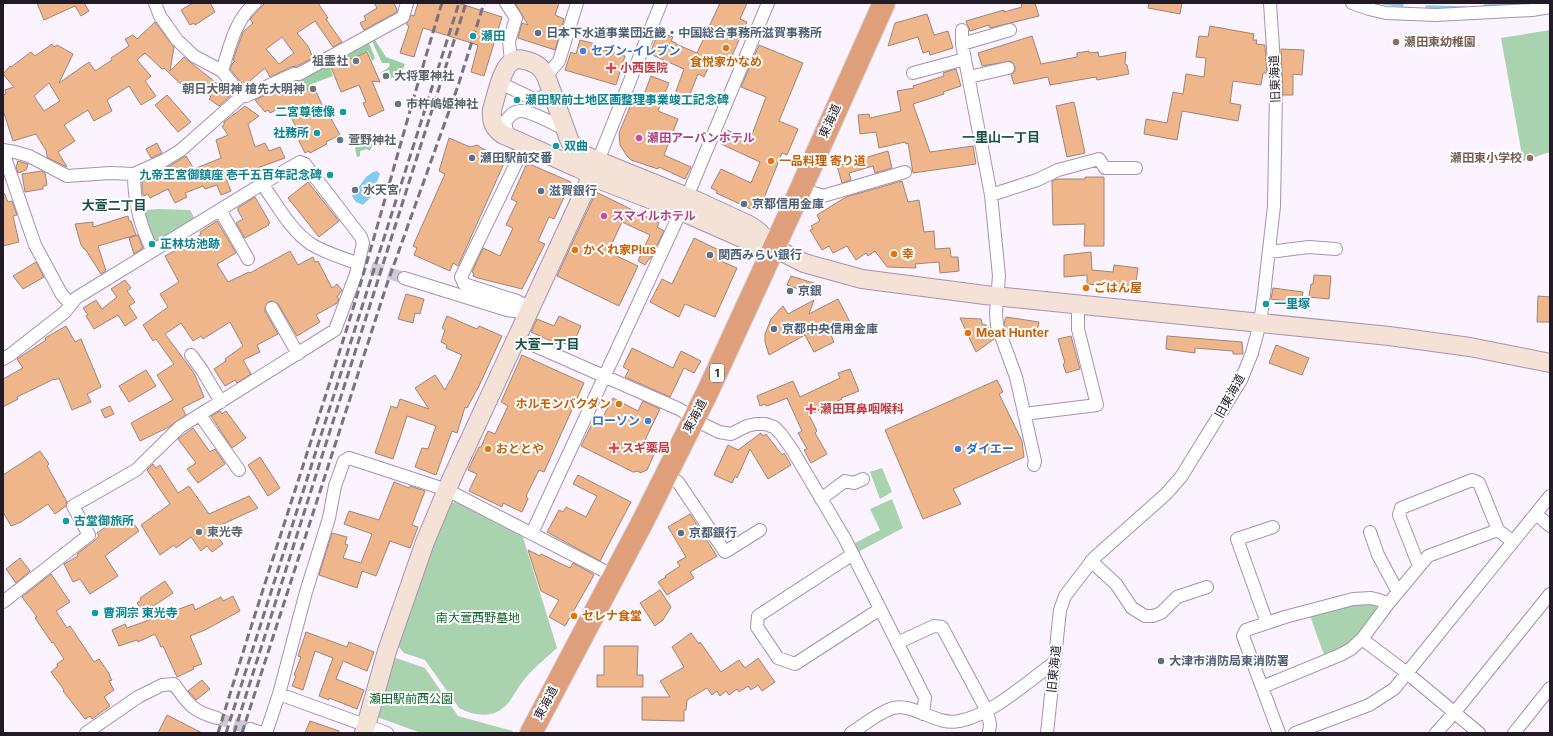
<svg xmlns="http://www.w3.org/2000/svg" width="1553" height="736" font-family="Inter,'Noto Sans JP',sans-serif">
  <rect width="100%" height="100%" fill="#fbf3ff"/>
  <path fill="#a9d3ae" d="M1550,30V152L1523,161L1501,38Z
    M158,209L190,210L196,221L157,243L151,238L144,210Z
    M882,468L892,492L880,499L870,472Z
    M892,499L903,528L858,552L855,543L880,530L870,509Z
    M457,502L522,534L557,648C546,658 532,669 523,681C518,687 514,695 509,702C496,719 476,717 459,708L425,660L404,653L398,646L418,583L450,503Z
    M1374,603L1377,609L1351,642L1341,649L1324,655L1310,616L1348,605Z
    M393,657L425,668L458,716L513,731L512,733H421L377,717Z"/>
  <path fill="#99d0a1" d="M375,40L386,57L405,64L400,76L391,78L389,70L380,73L388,68L390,65L389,63H382L372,41Z
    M369,43L375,58L372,61L368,51L330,67L333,76L309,85L310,91L302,94L296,81Z
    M371,139H375L370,151L367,149L360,151V156L357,157L355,148Z"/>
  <path fill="#87caf0" d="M373,172L377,171L380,174L371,197L363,205L356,202L352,196L366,177Z"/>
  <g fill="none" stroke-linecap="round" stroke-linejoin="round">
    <path stroke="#87caf0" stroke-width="3.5" d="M1384,3L1402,5
      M1485,6L1520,4
      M1427,7L1464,8"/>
  </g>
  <path fill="#efb68c" stroke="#a28570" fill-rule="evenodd" d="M37,3H84L89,11L81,16L75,6L44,20Z
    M193,3H210L215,12L195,25L194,23L190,25L181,10Z
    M265,3H318L328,18L326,19L342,42L333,47L315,21L297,33L308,46L313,58L297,66L291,67L270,77L265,68L244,86L230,69L232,64L235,61L233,60L243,32L253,23L250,19ZM282,37L294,53L279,64L266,49Z
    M374,3H394L397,10V12L364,30L360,23L366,20L364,16L377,8Z
    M418,3H458L502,17L484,76L471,72L478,45L423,28L414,57L400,53L409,26L407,25V23L411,15L414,16Z
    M515,3H559L555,15L564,19L555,50L518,38L522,23L528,25Z
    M720,3H747L740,19L747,22L728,65L712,59L704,77L698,74L688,99L675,94L684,69L650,54L656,38L659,39L661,33L673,37L671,41L676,43V44L697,53Z
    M1021,3H1035L1039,16L990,28L989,25L970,31L966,21L1004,10V12L1022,7Z
    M1149,3H1182L1180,14L1148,8Z
    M927,14L934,35L948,31L953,48L930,55L929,51L923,53L918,37L888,46L895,23Z
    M155,22L174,47L170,71L184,57L231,95L219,106L209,99L211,97L198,85L190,93L164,68L162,69L145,53L137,60L151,76L145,81L156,96L141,105L129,86L107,100L112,111L94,121L88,110L64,125L75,141L58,152L67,167L48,158L46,153L47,152L36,134L13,141L3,110V95L6,94L5,90L14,87L3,74L10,66L11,67L31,52L35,56L52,44L54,47L57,45L73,54L59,83L89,62L95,71L112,60L111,58L129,46L125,39L133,35L137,39ZM49,83L60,101L44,111L34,96Z
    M1210,26L1254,34L1253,40H1257L1256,44L1265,45L1267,73H1263L1261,85L1233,81L1230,103L1241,105L1238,121L1182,111L1177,140L1144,134L1146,119L1167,123L1173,92L1183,94L1186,74L1204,77L1206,58L1196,57L1199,36L1208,37Z
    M1032,36L1041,64L1077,57V53L1089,51V53L1098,52L1099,57L1126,52L1125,64L1127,65L1129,74L1097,80L1096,77L1050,85L1048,77L1014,84L1011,75L1015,71V67L1011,61L982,66L978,53Z
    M580,40L596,44L595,47L625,56L616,85L565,70L571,52L576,54Z
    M759,45L803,63L779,121L798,129L787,155L782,153L764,198L759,208L755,211L716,193L717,191L711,188L721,169L751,183L760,162L721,144L727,130L750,140L766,97L741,87Z
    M1281,49L1304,50L1302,75L1293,74V95H1283Z
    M367,52L380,82L372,81L384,110L369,117L363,103L366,102L359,85L341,92L331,67Z
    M956,69L961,86L943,92L944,94L913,104L930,152L973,146L976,164L913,173L908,143L906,144L905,142L879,148L876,132L860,134L858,115L869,114L870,118L901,111L897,91L914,88L913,86L944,76L943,73Z
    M651,76L669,83L658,111L678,119L664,155L691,167L685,179L659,167L658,169L631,160L627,156L620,145L619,133L632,102L640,105Z
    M294,82L299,92L314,87L326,114L328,113L340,135L326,142L327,144L310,153L309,151L305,153L293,129L296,128L287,107L279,111L278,109L270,113L268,110L265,112L255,100Z
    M167,95L191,122L178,132L155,105Z
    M1074,102L1085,153L1067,157L1056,106Z
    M245,106L259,116L248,124L255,147L265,143L269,151L280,147L285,158L238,175V177L227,181L231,191L221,195L217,185L205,189L203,186L185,193L187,197L175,203L168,189L150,198L148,194L144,196L142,192V180L168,167L186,156L194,169L221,158L216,140L228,135L222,126L224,125V122Z
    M449,138L470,147L478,145L481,148L506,159L458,266L453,263L450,271L414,255L417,248L413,246L445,174L439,171Z
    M157,143L162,153L151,158L146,149Z
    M888,151L892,168L875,173L873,166L849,173L851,180L842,183L837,166Z
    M18,161L28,164L26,170L18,173L16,167Z
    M527,163L571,182L554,219L549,217L538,241L545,244L522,289L478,278L473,276L474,273L472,272L483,248L500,256L513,228L506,225L517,202L511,199Z
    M42,171L45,173L47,185L43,186V189L25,192L22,174Z
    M1085,177H1104V246H1084L1085,224L1053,225L1052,181L1057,179H1085Z
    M902,181L908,202L919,200L924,232L934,231L935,249L950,248L951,257H958L959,271L940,273L939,262L915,264L916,268L887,267L875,251L868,256L866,253L856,260L847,246L833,253L829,246L822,250L810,230L813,229L811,226L820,221L817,215L846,197Z
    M308,182L339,221L319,237L288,198Z
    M596,192L659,223L657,227L664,231L650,259H649L645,265L638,261L650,235L622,222L608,252L638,266L619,306L557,276Z
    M3,193H4L8,202L12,201L17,215L13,216L19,242L3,246Z
    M255,197L270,223L268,224L269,225L245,238L236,223L243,219L238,211V208Z
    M128,216L129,221H131L136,235L98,246L106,271L101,274L85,249H84L81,245L75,224L93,222V227Z
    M217,221L236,253L217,264L228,282L249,272L250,273L290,251L298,265L313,257L315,262L318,261L332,288L337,284L342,290L337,297L339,299L337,303L316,315L320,322L297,336L278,304L272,301L268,302L265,308V311L278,334L257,345L260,352L243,360L251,374L237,383L235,380L225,386L214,369L226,361L225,359L243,346L230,322L203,339L201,336L193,341L181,323L165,334L194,373L204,397L182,408L186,415L169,427L140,441L131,423L173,400L157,375L174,364L156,339L153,341L143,325L168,307L160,294L179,282L165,256L182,247V248L201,234L200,232Z
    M138,235L143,248L134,254L129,238Z
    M694,238L725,253L721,261L737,268L715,317L685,304L679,317L650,302L662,279L672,284Z
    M1091,252L1092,270L1113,272L1114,265L1138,268L1135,289L1087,284V275L1064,277V255Z
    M36,262L44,277L23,289L13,276Z
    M1314,275L1331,276L1329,299L1309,297L1311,284H1313Z
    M791,276L820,285L816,295L787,285Z
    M125,280L131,288L127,291L135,302L129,306L137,318L125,326L118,315L94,329L86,316L88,315L83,308L96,300L102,309L117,297L111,289Z
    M1273,288L1303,292L1301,303L1271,299Z
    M406,294L424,299L420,314L415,313L413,323L398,319Z
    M1538,296L1550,297V322H1537Z
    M838,299L850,322L847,323L849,326L831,335L834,342L814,352L805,335L769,355L765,342V334L771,319L783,306L788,314L814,300L809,314Z
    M447,316L477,329L479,326L502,336L479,386L467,408L465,407L457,433L452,431L436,475L415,467L422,448L428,449L436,426L407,416L393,459L375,453L391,406L397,408L400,399L429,409L415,388L435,375L445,390L450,380H451L462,355L446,348L447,345L441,342L445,330L442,328Z
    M559,316L581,326L572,346L563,343L562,346L531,332L537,319L554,326Z
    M1006,317L1039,322L1037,331L1020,329L1019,334L1008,333L1004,324Z
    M960,318L981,319L982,324L986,325L992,332L994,339L976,352Z
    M66,326L75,342L81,339L101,387L87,394L91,402L72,410L59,378L55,380L54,379L17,397L18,399L3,407V379L23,368L17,359L46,340L45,338Z
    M1071,336L1080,369L1066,373L1063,364L1065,363L1058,339Z
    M1167,336L1242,342L1243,354H1233V351L1195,348V353L1166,349Z
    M1276,345L1309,358L1302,375L1269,363Z
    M632,348L673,368L681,351L701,361L694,373L684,368L670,397L625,377L629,370L623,367Z
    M522,355L584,383L544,472L539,470L526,496L528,499L522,512L503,503L502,507L469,491L477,474L468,470L479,447H481L488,431L495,434L508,406L501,402Z
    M850,369L859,391L841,398L842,399L809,415L817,431L815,433L827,454L811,463L804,450L807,449L798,433L802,431L787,398L770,405L766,406L765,404L760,406L757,396L793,381L800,397L840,378L838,373Z
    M146,370L156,386L129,402L119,386Z
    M997,380L1003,392L999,394L1022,441L1024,457L953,489L961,504L923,519L885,430Z
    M613,398L638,411L643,401L660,409L643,444L656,450L647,470L640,473L639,471L633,472L581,446L594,420L600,422Z
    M110,406L114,414L105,418L101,410Z
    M220,411L222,414L226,411L246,438L232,448L211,416Z
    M193,428L210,452L215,449L225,464L198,483L187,469L196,463L178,439Z
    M761,433L763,436L766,434L782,455L784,453L791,465L768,479L750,449L737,478L735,476L732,483L714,475L728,445L738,450Z
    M40,451L49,464L47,466L67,502L66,506L55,514L48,504L21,522L11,526L3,512V475Z
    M260,457L280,488L268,496L248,465Z
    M153,464L156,468L160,465L178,493L189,486L209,514L249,496L258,508L212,529L223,544L212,552L207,546L201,551L191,537L176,548L174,545L160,555L141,525L170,504L147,470Z
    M578,475L631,502L600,561L547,532L559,510L563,512L566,507L586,517L597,496L573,484Z
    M394,482L409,488L410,486L425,491L412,525L418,527L410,548L390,541L376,576L362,571L357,588L319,575L332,533L347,537L345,544L348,545L343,558L361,563L372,534L344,524L349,511L379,520Z
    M127,514L139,531L105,556L118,576L90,594L80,579L73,582L64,564L78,556L77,554L94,541L99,536L97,533L115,520L116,522Z
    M690,514L717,556L690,572L694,578L667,595L658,582L666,577L665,576L680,566L677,562L686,557L668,527Z
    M528,550L540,556L541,554L570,568L573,563L593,574L594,575L565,626L549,617L559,600L541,591Z
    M20,558L30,571L16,583L6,569Z
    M51,574L70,602L56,611L67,628L70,626L94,662L99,659L110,675H109L112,680L109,681L114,690L104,697L110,706L92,719L90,716L85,719L63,691L64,690L51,672L58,666L57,664L64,659L53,642L52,643L35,618L37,617L22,597Z
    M165,581L173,593L143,613L137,603L141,600L140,598Z
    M660,590L671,607L663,620L655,626L640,603Z
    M233,596L240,611L205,630L190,636L202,664L193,667L194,669L177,677L163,646L161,647L155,634L138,642L137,640L119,646L112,630L125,624L127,628L193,604L195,610L221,597L223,601Z
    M306,632L347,647L349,642L374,652L367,671L343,661L336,679L364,690L357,709L329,698V700L319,696L333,658L315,651L303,690L292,686L296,676L294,675L301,657L298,656Z
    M691,633L699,644L700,642L721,672L739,660L745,668L758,658L775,682L762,691L758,685L751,690L748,686L739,692L737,689L729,695L726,691L720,696L717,691L712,695L707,688L687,700L686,710H684V721L642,720V697H670L660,681L684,667L672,647Z
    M604,646H638L637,675H643V687H597V675H604Z
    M202,680L210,689L196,700L188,691Z
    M167,715L202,733H158Z
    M310,721L339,731V733H305Z"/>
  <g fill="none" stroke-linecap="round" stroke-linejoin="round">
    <path stroke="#d0c8d4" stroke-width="12" stroke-dasharray="12 6" stroke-linecap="butt" d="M354,262L404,278
      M217,718L250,729"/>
    <defs>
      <path id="street" d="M155,3L160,16L177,40L194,56L222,71L242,96
        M506,3L516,18L509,41L511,61
        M1352,3L1369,9L1386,13L1436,15L1532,10L1550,7
        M962,30V44L991,195L999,276L996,313L997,325L1016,377L1035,461L1034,465
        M962,44L1010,30
        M222,71C230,46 235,20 255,3
        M913,73L965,59
        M546,76L559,61L577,3
        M969,77L1008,68
        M500,83L536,100L552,92
        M512,138L507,131L505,122C509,117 512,112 519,111C530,110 556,125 566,130
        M525,145L461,277L464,284L517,301L523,304L528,313
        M3,150L15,152L29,156L67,176L110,173L134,174L163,161L181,150L242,96H246L294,74H299L403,17L407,3
        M3,152L35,245L62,295L71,304
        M598,161L661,3
        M134,174C134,202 140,227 153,251
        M262,184C277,204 290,230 311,244C324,252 339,257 354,262
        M801,189L823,196L905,172
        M991,195L1037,180L1058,170L1099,159L1105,168H1136
        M687,197L768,3
        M220,210L248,259
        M1269,252L1309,247L1336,249
        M404,278L507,310L528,313
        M272,308L298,354
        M517,338L679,409L705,425L719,432L731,434L747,426L756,424H765L774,427L781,434L793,451L845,539L925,698L923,714
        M191,355L202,370L221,402
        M3,359L10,355L65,312L76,298L262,184L300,162L305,164L361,237L363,243L356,274L335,330L180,427L136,470L73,506L89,535L3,602
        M1024,414L1097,405L1078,329V305
        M200,415L239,470
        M665,475L678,482L725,552L760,530
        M821,499L845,481L854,483L863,479
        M1536,514L1550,526
        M1370,532L1378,555L1398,592
        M532,533L681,211
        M853,554L758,616L757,627L778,658L795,664L880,609
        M1091,561L1116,584L1132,608L1145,616H1153L1161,613L1177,597L1207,587
        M1419,566L1399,515L1401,508L1472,480L1479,483L1498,530
        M1267,623L1237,539L1273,527
        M1362,639L1407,673L1479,733
        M897,643L934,626L942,627L987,711L990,724L989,733
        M1262,687L1340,655L1351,649L1362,639L1388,604L1428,556L1498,530L1513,542
        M279,694L387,733
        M250,729L262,733
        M86,733L138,697L162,685L174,684C189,705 192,711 217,718
        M266,733L279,694L306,592L329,518L335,486L344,461L349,458L447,490L614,576
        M851,733C864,725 879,712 893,708C915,703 936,726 959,721C992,715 1027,682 1055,662
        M1047,733L1060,610L1065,596L1094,558L1166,494L1181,477L1241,380L1252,353L1260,323L1264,294L1274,206L1276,93L1270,3
        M1279,733L1243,636L1246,630L1285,617L1353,599L1371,598L1379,600L1388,604
        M1295,733L1369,705L1394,689L1550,496
        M1436,733L1454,713L1550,594
        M1514,733L1550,688"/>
      <path id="secondary" d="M774,248L758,231L749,225L695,200L579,153L570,142L546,76C541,67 537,64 528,61C523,60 519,58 515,60C502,64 496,97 492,110C491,121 493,127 502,134L578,168L603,181L681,211L742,238L774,248L804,263L862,279L985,295L1389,336L1470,347L1550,363
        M364,733L387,651L425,542L451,480L597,164"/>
      <path id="highway" d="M531,733L643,521L707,393L795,202L884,3"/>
    </defs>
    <use href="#street" stroke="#a592af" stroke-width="14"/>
    <use href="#secondary" stroke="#a592af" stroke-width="20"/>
    <use href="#highway" stroke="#d7d6d8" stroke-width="24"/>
    <use href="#street" stroke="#fff" stroke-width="12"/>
    <use href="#secondary" stroke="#f5e2d7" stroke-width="18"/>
    <use href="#highway" stroke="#de9f7a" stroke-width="22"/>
    <path stroke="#7a727e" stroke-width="3" stroke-dasharray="8 4" stroke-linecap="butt" d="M218,733C261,592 308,453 352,312C383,210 410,106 442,3
      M226,733L459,3
      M234,733L466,3
      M242,733L387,284L458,86L484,3"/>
  </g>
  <g fill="#5c6f8a" stroke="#fff" stroke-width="1.5">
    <circle cx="538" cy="33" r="4"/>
    <circle cx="472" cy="158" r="4"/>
    <circle cx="541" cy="191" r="4"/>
    <circle cx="744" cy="204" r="4"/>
    <circle cx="710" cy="255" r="4"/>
    <circle cx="790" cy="291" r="4"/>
    <circle cx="774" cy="329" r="4"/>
    <circle cx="681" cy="533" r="4"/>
    <circle cx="1161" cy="661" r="4"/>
  </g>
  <g fill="#0f9aa8" stroke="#fff" stroke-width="1.5">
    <circle cx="473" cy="36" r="4"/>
    <circle cx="517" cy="100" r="4"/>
    <circle cx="343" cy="112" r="4"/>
    <circle cx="317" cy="133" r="4"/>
    <circle cx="556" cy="146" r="4"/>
    <circle cx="330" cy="175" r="4"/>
    <circle cx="152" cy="244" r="4"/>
    <circle cx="1266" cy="304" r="4"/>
    <circle cx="66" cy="521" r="4"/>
    <circle cx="95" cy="613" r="4"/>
  </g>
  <g fill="#8d6e63" stroke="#fff" stroke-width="1.5">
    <circle cx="1396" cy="42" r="4"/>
    <circle cx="1530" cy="158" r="4"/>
  </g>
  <g fill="#e8710a" stroke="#fff" stroke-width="1.5">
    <circle cx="726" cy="48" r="4"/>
    <circle cx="771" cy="161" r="4"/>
    <circle cx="575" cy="250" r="4"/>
    <circle cx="894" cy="254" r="4"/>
    <circle cx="1086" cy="288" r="4"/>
    <circle cx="968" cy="333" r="4"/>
    <circle cx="619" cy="404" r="4"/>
    <circle cx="488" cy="449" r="4"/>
    <circle cx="574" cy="616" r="4"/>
  </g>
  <g fill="#3f7fe0" stroke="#fff" stroke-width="1.5">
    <circle cx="583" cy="51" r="4"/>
    <circle cx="648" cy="421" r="4"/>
    <circle cx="958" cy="449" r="4"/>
  </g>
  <g fill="#6b7280" stroke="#fff" stroke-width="1.5">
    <circle cx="356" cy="61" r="4"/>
    <circle cx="386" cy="76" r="4"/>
    <circle cx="313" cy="89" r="4"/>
    <circle cx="398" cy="104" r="4"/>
    <circle cx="340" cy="140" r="4"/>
    <circle cx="355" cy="190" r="4"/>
    <circle cx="199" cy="532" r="4"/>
  </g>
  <g fill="#e0444e" stroke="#fff" stroke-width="1.5">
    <path d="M609 62h4v4h4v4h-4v4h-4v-4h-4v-4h4z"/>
    <path d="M809 403h4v4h4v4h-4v4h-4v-4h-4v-4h4z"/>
    <path d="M612 442h4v4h4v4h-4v4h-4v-4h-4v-4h4z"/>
  </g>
  <g fill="#d1479c" stroke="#fff" stroke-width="1.5">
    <circle cx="639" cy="138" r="4"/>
    <circle cx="604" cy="216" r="4"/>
  </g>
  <g text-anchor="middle" stroke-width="4" stroke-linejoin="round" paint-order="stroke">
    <rect fill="#fff" stroke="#645f67" stroke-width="1" x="710" y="364" width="14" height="18" rx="3"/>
    <g font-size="11" font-weight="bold" fill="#221b26">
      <text x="717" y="377">1</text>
    </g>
    <g font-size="12" font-weight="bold" fill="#4e5e75" stroke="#fff" text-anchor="start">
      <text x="546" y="37">日本下水道事業団近畿・中国総合事務所滋賀事務所</text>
      <text x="480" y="162">瀬田駅前交番</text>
      <text x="549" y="195">滋賀銀行</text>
      <text x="752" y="208">京都信用金庫</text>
      <text x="718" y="259">関西みらい銀行</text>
      <text x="798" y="295">京銀</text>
      <text x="782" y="333">京都中央信用金庫</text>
      <text x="689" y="537">京都銀行</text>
      <text x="1169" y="665">大津市消防局東消防署</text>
    </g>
    <g font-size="12" font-weight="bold" fill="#0d838f" stroke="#fff" text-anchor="start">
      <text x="481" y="40">瀬田</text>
      <text x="525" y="104">瀬田駅前土地区画整理事業竣工記念碑</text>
      <text x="335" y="116" text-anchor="end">二宮尊徳像</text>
      <text x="309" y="137" text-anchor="end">社務所</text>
      <text x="564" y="150">双曲</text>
      <text x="322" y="179" text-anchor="end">九帝王宮御鎮座 壱千五百年記念碑</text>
      <text x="160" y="248">正林坊池跡</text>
      <text x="1274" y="308">一里塚</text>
      <text x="74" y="525">古堂御旅所</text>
      <text x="103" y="617">曹洞宗 東光寺</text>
    </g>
    <g font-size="12" font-weight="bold" fill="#785e54" stroke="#fff" text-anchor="start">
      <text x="1404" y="46">瀬田東幼稚園</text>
      <text x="1522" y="162" text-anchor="end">瀬田東小学校</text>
    </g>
    <g font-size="12" font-weight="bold" fill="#366cbe" stroke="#fff" text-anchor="start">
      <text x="591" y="55">セブン-イレブン</text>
      <text x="640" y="425" text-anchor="end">ローソン</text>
      <text x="966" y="453">ダイエー</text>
    </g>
    <g font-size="12" font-weight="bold" fill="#5b616d" stroke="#fff" text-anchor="start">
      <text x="348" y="65" text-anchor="end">祖霊社</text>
      <text x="394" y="80">大将軍神社</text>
      <text x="305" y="93" text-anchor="end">朝日大明神 槍先大明神</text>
      <text x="406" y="108">市杵嶋姫神社</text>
      <text x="348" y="144">萱野神社</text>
      <text x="363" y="194">水天宮</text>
      <text x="207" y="536">東光寺</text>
    </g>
    <g font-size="12" font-weight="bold" fill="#c56008" stroke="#fff" text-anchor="start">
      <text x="726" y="66" text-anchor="middle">食悦家かなめ</text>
      <text x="779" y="165">一品料理 寄り道</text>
      <text x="583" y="254">かくれ家Plus</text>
      <text x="902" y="258">幸</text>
      <text x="1094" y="292">ごはん屋</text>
      <text x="976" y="337">Meat Hunter</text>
      <text x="611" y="408" text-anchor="end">ホルモンバクダン</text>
      <text x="496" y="453">おととや</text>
      <text x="582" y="620">セレナ食堂</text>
    </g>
    <g font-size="12" font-weight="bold" fill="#be3a42" stroke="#fff" text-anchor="start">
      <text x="620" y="72">小西医院</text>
      <text x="820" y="413">瀬田耳鼻咽喉科</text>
      <text x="622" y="452">スギ薬局</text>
    </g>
    <g font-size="12" fill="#221b26" stroke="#fff">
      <text transform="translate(1275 79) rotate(-92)" y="4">旧東海道</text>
      <text transform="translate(830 121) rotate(-66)" y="4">東海道</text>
      <text transform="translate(1230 396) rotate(-61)" y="4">旧東海道</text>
      <text transform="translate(695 416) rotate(-62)" y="4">東海道</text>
      <text transform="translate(1054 669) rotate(-84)" y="4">旧東海道</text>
      <text transform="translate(546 703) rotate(-62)" y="4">東海道</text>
    </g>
    <g font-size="12" font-weight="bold" fill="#b23c85" stroke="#fff" text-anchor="start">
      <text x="647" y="142">瀬田アーバンホテル</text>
      <text x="612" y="220">スマイルホテル</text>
    </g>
    <g font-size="12" fill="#095f26" stroke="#fff">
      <text x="478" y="622">南大萱西野墓地</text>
      <text x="411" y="703">瀬田駅前西公園</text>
    </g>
    <g font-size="13" font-weight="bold" fill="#195044" stroke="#fff">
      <text x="1001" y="142">一里山一丁目</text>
      <text x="114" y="210">大萱二丁目</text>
      <text x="547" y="349">大萱一丁目</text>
    </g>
  </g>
  <rect width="1553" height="736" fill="none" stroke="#221b26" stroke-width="8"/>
</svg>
